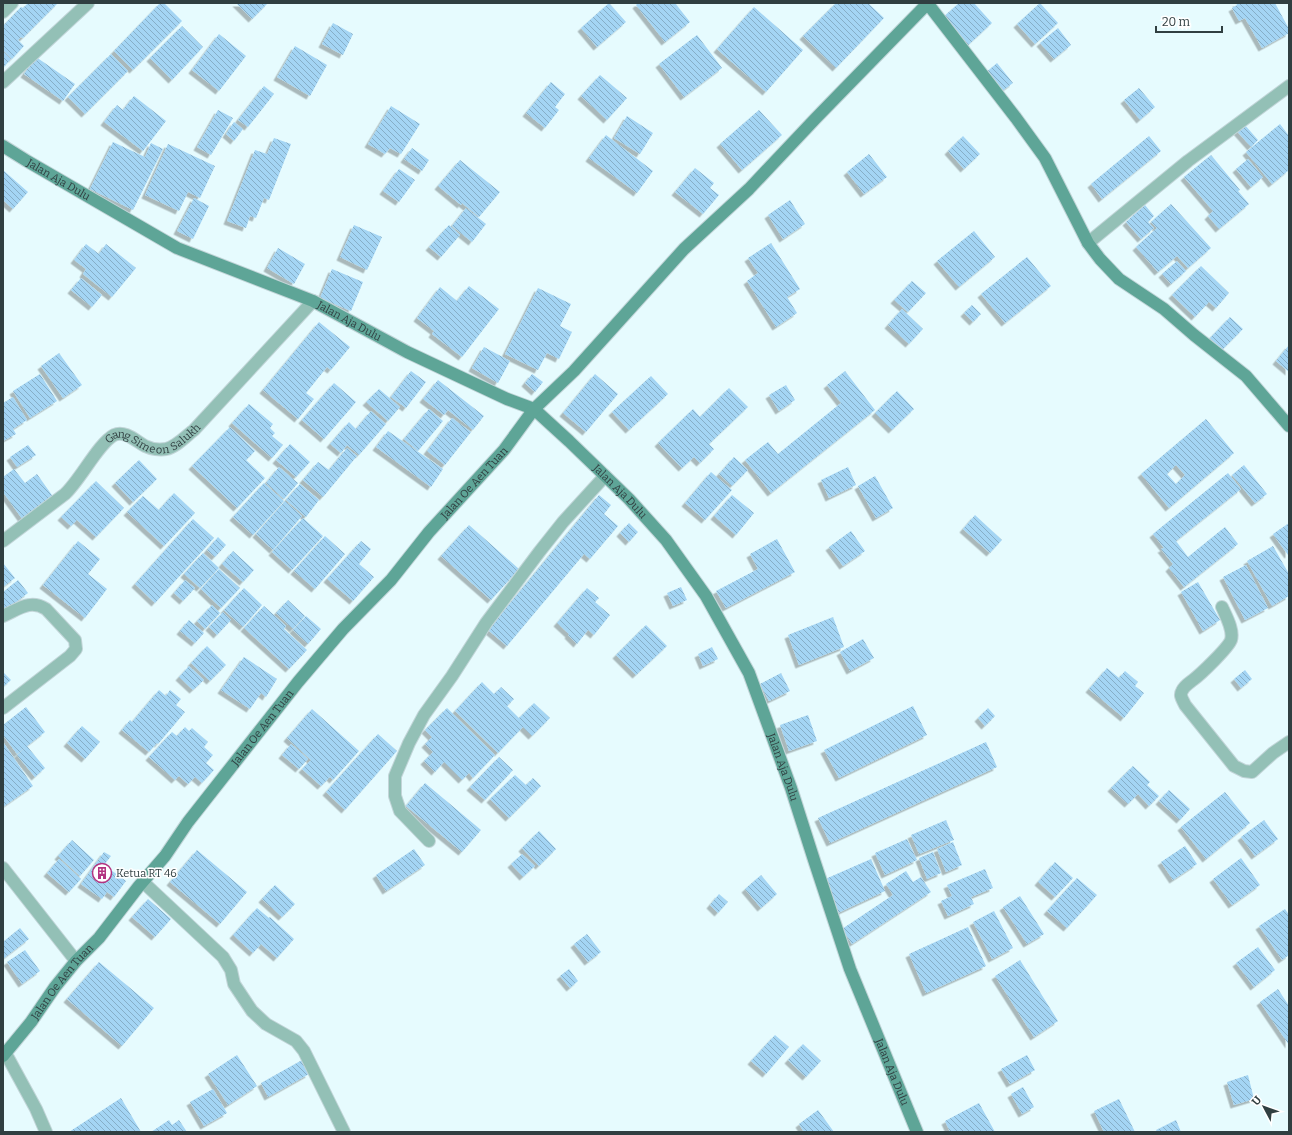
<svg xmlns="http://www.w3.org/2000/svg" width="1292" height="1135" font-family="Bitter,serif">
  <defs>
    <pattern id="building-back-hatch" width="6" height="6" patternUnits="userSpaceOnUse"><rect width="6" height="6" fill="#a4d5f4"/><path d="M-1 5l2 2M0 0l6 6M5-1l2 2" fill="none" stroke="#86aec7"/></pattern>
    <filter id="shadow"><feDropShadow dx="-3.5" dy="3.5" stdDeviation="0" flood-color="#0004"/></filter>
  </defs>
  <rect width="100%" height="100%" fill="#e6fbfe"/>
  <path fill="url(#building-back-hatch)" fill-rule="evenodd" filter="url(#shadow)" d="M28,3H58L23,38L21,37L18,40L24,46L12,59L3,50V26L21,7L23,8Z
    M160,3H164L182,21L133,70L114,51Z
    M236,3H268L252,19Z
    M609,3L626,22L597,47L581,28Z
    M638,3H675L690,22L665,42L636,5Z
    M836,3H868L884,18L836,68L803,36Z
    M959,3H974L992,23L966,47L940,20Z
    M1040,3L1058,23L1035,44L1017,24Z
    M1236,3H1275L1289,29V33L1262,48L1245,18L1239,21L1232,8L1237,5Z
    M754,7L803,50L766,92L717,49Z
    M333,23L353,34L343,55L322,44Z
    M182,26L203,47L172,80L150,58Z
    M1058,28L1071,45L1054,59L1040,43Z
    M219,34L246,56L219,91L192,70Z
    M697,35L722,68L684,97L659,64Z
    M295,46L327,65L310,96L277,77Z
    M3,51L11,59L3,68Z
    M111,54L128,71L85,114L68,97Z
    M36,57L75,84L63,101L24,74Z
    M997,63L1013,83L998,94L983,75Z
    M600,75L627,98L607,120L581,96Z
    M551,82L565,94L555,107L559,110L545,128L526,113Z
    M264,86L274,94L248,127L238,120Z
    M1139,88L1155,107L1140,120L1124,100Z
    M134,96L166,121L143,151L104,122L117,105L123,110Z
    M391,106L420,124L401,154L390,148L385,154L368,144Z
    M218,110L233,118L211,155L197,147Z
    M759,110L782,135L742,170L720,144Z
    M627,116L653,133L640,154L614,138Z
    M234,122L243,129L234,141L226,134Z
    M1244,124L1258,140L1251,147L1236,130Z
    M1280,124L1289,136V170L1272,184L1246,152Z
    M606,135L653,171L637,193L589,158Z
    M963,136L980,154L964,169L948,151Z
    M1149,136L1161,151L1102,199L1091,184Z
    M274,138L291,144L269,200L264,198L256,218L250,216L246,228L227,221L255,150L267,154Z
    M113,142L145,157L151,143L163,149L133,210L90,189Z
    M168,144L215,166L200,198L188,192L179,211L145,195Z
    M412,148L429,160L422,171L404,159Z
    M869,154L887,177L864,194L847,172Z
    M1211,155L1240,190L1238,191L1249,204L1219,229L1208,216L1213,211L1184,177Z
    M1248,159L1263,177L1251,187L1236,169Z
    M460,160L500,192L479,217L462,203L461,205L438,186Z
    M695,168L714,183L710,188L719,195L703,214L675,192Z
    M399,169L415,180L399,202L383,191Z
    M3,170L28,192L13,209L3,200Z
    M194,198L209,206L193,239L177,231Z
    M790,200L805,224L783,239L768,215Z
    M1171,204L1211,248L1188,268L1177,256L1158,272L1136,247L1157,228L1151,222Z
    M1145,205L1154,216L1148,222L1154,228L1141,239L1126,222Z
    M466,208L486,224L472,242L452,226Z
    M354,225L382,237L367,270L340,257Z
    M449,225L460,235L441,257L429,247Z
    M974,231L995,257L959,287L937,261Z
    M771,243L800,289L787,297L797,313L776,327L747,281L758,273L748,258Z
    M86,244L99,254L106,244L136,268L112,297L83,274L86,269L74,260Z
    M278,248L305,264L294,284L267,268Z
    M1027,257L1051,286L1005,323L981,294Z
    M1177,261L1186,271L1171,284L1162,274Z
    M1201,266L1229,293L1216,308L1209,302L1195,317L1172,295Z
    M332,269L363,282L351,311L320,298Z
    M81,278L102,295L92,307L71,290Z
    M912,281L926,293L908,312L894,300Z
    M469,286L499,309L462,357L432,334L434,331L417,318L440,287L457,301Z
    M538,288L571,304L560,326L572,332L559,359L547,353L538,370L505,354Z
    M972,305L981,314L973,322L964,313Z
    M902,309L923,329L909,344L888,325Z
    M1230,317L1243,329L1222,350L1210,338Z
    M319,322L350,347L331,370L327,367L306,393L314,399L298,419L263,390Z
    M1289,345V372L1276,361Z
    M484,347L510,361L498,383L472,368Z
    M59,353L82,385L63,398L41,366Z
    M411,371L426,382L406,408L391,397Z
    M845,371L875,410L771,493L745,460L768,442L778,454L841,403L827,385Z
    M40,374L57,401L30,418L13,391Z
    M532,374L543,382L535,392L525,383Z
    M595,374L618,394L586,432L563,413Z
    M651,376L668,394L629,430L612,412Z
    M438,380L484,416L473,430L448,410L444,415L423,399Z
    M334,383L356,402L324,439L302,420Z
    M786,385L795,400L779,411L769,395Z
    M729,388L748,407L709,444L714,449L700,463L694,457L682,468L658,443L693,409L700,417Z
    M379,389L400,407L388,421L366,402Z
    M897,391L914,409L892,430L875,413Z
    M13,397L27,420L13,429L16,434L3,441V403Z
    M249,404L273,424L270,428L275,433L272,436L283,445L272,458L232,423Z
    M429,409L443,421L418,451L404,439Z
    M371,411L386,424L359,455L347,445L341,453L330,444L349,422L356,429Z
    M452,418L471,432L445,465L427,451Z
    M1206,419L1234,453L1169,508L1141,474ZM1176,465L1185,475L1176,484L1167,474Z
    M230,427L255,451L246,460L265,478L237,508L192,466Z
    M388,431L443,469L431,487L376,447Z
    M290,444L310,462L296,477L276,460Z
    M28,445L36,455L17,467L10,457Z
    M347,448L357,456L323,497L303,480L318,462L329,470Z
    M734,457L748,470L732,486L719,474Z
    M139,460L157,479L133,502L115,483Z
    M1244,465L1267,494L1255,503L1232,475Z
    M279,467L298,483L284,499L266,483Z
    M848,467L856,485L829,498L821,480Z
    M14,469L25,483L37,474L54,498L23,520L3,492V477Z
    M711,472L732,490L705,520L685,503Z
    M1228,473L1241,489L1176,541L1188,557L1225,527L1238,544L1184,587L1169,568L1173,564L1161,549L1164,548L1153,534Z
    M875,476L893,508L876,518L858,486Z
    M96,481L124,508L96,537L77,520L71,526L61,517Z
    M264,483L284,501L253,535L233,517Z
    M300,484L319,500L306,517L286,500Z
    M174,493L195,513L164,546L127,512L143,496L159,510Z
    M599,495L611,505L604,514L618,526L590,559L584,554L507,646L488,630Z
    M732,495L754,513L736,535L714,516Z
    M285,501L302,516L273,550L256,534Z
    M975,515L1002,540L990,553L963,529Z
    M303,518L323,536L292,570L272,552Z
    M193,519L214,538L155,603L135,584Z
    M629,523L638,532L629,542L620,533Z
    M1289,523V554L1288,555L1273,534Z
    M469,525L519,569L491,600L441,556Z
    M851,531L865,551L843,566L829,547Z
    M325,536L345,554L315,589L294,571Z
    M218,537L226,545L215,557L207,550Z
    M777,539L795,572L726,608L716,591L758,569L750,554Z
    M78,541L100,559L88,574L107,589L85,618L43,585Z
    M361,541L371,549L359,564L374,577L353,601L327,579Z
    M1273,546L1289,574V596L1272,606L1247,561Z
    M233,551L254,570L243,582L222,564Z
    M203,553L219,568L200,588L184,574Z
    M3,563L15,578L3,587Z
    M1246,565L1268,608L1245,620L1223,577Z
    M219,569L240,588L221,608L201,589Z
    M18,580L28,593L3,612V592Z
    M185,580L195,588L183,601L174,593Z
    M1198,582L1220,620L1203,631L1181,592Z
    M681,587L687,600L673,606L667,593Z
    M244,588L262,605L243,627L224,610Z
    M587,588L599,598L595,602L610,615L594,635L588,630L577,644L568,635L569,634L557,623Z
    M288,600L305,616L293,629L276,613Z
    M212,605L220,613L205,629L197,621Z
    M264,606L286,626L284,629L307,650L289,669L244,628Z
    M223,612L231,620L217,635L209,627Z
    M306,616L321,629L308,644L293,630Z
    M833,617L844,647L799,665L788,635Z
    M189,620L204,633L195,643L180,631Z
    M646,625L667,646L636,675L616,655Z
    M863,639L874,658L850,671L840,652Z
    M207,646L226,665L210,681L191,663Z
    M712,647L718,659L703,666L698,654Z
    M244,657L277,679L266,697L261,693L250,709L221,690Z
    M189,666L204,680L193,690L179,677Z
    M1107,668L1119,678L1125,671L1138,682L1135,686L1144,693L1124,718L1089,689Z
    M1245,670L1252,679L1241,688L1234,679Z
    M3,672L11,680L3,687Z
    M781,673L790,691L769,701L760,684Z
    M482,682L494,694L501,687L514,699L507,706L519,718L534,703L550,718L532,736L523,727L498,753L455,711Z
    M159,690L166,696L170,690L181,699L176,705L185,712L158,744L157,743L149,752L122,730L130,720L132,722Z
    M913,706L927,735L839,778L824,750Z
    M26,707L45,732L17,754L3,735V725Z
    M447,708L495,755L473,778L469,773L462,780L444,762L435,772L424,761L433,752L425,744L432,737L425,730Z
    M988,708L995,716L985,726L978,718Z
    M312,709L359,751L333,780L330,777L321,786L302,769L311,760L287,738Z
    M808,715L817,741L789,751L780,725Z
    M82,726L100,742L85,759L67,743Z
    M185,727L189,731L192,728L208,742L204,747L213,755L206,763L214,770L202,783L195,777L188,784L179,776L175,780L149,757L172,732L177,736Z
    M378,734L397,751L345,810L326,792Z
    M3,742L33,786L3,807Z
    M986,742L997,767L830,843L818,818Z
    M291,744L308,759L299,769L282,755Z
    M27,746L45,768L35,777L17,755Z
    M499,757L513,770L485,800L470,787Z
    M1133,766L1150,782L1147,785L1159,796L1149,806L1138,794L1128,804L1111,788Z
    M515,775L526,785L533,778L541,786L509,818L490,799Z
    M425,783L481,830L462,852L406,806Z
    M1169,790L1190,809L1180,820L1159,801Z
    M1225,792L1250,823L1206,859L1181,827Z
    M946,820L954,840L919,854L911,835Z
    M1264,820L1278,839L1255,856L1241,837Z
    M539,831L556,849L539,866L522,848Z
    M907,839L917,860L885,875L875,853Z
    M72,840L94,860L80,876L58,856Z
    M953,842L962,865L946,872L937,849Z
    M1185,846L1197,864L1173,880L1161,862Z
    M414,849L425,865L386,891L376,875Z
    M197,850L247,892L220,924L170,882Z
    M104,852L111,856L104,865L126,881L114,897L107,892L102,899L81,884Z
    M933,852L941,873L927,879L919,858Z
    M522,854L535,866L523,877L511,864Z
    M1241,858L1260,885L1232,905L1213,879Z
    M59,859L81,879L69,892L47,873Z
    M871,859L885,891L838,913L823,880Z
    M1055,862L1073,878L1055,897L1038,882Z
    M985,869L993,888L971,897L974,904L948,916L941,901L952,896L947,885Z
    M906,871L913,882L921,877L931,892L852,944L842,929L893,895L886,884Z
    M761,875L777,894L761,908L745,889Z
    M1077,878L1097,895L1067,928L1047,911Z
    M275,885L295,904L282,917L262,899Z
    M719,894L728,902L718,913L710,905Z
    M1020,896L1044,934L1027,944L1003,907Z
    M148,899L171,919L155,937L132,917Z
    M257,908L269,918L270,917L294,939L277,958L261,944L253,953L233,935Z
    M1285,909L1289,915V955L1282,960L1259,926Z
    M994,911L1013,948L992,959L973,922Z
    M968,927L986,966L926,993L909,954Z
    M20,928L29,939L3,959V942Z
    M587,934L601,952L588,962L574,944Z
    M1258,947L1275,970L1254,987L1236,963Z
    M25,950L40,971L22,984L7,962Z
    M1020,960L1058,1021L1034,1037L995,976Z
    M99,962L154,1008L122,1046L67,999Z
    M569,969L578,981L570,988L560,976Z
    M1278,989L1289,1006V1045L1260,1002Z
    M775,1035L789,1047L766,1074L751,1061Z
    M803,1044L821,1061L806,1077L788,1060Z
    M237,1055L257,1086L228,1105L208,1074Z
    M1027,1055L1035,1070L1010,1084L1001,1069Z
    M302,1060L309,1074L268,1097L261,1083Z
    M1248,1075L1254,1099L1234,1105L1227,1082Z
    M1023,1087L1034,1107L1022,1114L1011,1094Z
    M213,1089L227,1113L204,1126L190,1102Z
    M121,1098L141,1132H69Z
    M1119,1099L1135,1132H1104L1094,1111Z
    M979,1103L995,1132H950L945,1121Z
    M818,1110L834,1132H804L799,1124Z
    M169,1120L172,1125L179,1120L187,1132H151Z
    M1176,1120L1181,1132H1157L1156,1130Z"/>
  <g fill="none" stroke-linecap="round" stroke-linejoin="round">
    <defs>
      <g id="street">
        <path d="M3,12L12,3"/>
        <path d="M3,82L88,3"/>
        <path d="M1088,243L1188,161L1289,86"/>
        <path id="s1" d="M3,541L65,494C81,479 98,444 114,435C125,430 136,441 145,446C151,449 160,450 166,449C176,447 186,436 194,430L313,301"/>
        <path d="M1222,607C1226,616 1234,630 1231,640C1228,648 1201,674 1193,680C1189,683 1184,686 1182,691C1179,696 1183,700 1185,705L1234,766L1244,771L1252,772L1273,753L1289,742"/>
        <path d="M3,616C19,609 30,599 46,609L75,640L76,649L70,656L3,708"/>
        <path d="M429,841L400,811L395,796V776L409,743L424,715L452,676L486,623L540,551L563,522L605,476"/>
        <path d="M3,868L76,961"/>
        <path d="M143,882L223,957L231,970L234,984L252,1011L266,1024L296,1041L304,1051L344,1132"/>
        <path d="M6,1054L36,1109L46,1132"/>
      </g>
      <g id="secondary">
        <path d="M928,4L1016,118L1045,158L1088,243L1100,259L1119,279L1164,309L1194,335L1246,376L1289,426"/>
        <path id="s2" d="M3,146L27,161L177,248L313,301L407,352L507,399L534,409L569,441L629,499L666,540L706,596L749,673L791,788L814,860L850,969L917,1132"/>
        <path id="s3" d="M3,1056L31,1022L55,987L76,961L99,938L139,886L165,856L188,822L298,682L343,629L391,580L429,532L504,450L534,409L574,371L684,249L749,189L816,118L928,3"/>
      </g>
    </defs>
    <use href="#street" stroke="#c2d5d8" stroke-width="14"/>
    <use href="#secondary" stroke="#c2d5d8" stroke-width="14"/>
    <use href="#street" stroke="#93c0b6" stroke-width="12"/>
    <use href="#secondary" stroke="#5ea597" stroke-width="12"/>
  </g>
  <defs>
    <symbol id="building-ring" viewBox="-11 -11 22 22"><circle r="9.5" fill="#fff" stroke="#b33481" stroke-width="1.5"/><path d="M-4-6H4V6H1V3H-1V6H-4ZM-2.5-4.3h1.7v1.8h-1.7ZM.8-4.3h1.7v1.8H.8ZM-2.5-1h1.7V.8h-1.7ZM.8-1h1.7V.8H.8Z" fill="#b33481"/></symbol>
  </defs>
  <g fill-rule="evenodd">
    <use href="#building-ring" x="91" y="862" width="22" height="22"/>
  </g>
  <g text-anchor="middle" stroke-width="3" stroke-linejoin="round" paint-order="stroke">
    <g font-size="11" fill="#303f41" stroke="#fff">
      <text dy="4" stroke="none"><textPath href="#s2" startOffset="65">Jalan Aja Dulu</textPath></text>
      <text dy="4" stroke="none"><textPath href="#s2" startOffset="389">Jalan Aja Dulu</textPath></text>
      <text dy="4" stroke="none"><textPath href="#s1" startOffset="198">Gang Simeon Salukh</textPath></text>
      <text dy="4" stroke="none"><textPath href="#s3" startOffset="743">Jalan Oe Aen Tuan</textPath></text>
      <text dy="4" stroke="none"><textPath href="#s2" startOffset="713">Jalan Aja Dulu</textPath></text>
      <text dy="4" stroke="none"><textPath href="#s3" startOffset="419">Jalan Oe Aen Tuan</textPath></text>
      <text dy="4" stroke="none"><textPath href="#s2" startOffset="1037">Jalan Aja Dulu</textPath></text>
      <text dy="4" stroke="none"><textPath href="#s3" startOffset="95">Jalan Oe Aen Tuan</textPath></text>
      <text dy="4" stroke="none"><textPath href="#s2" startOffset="1361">Jalan Aja Dulu</textPath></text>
    </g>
    <g font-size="11" fill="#303f41" stroke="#fff" text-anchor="start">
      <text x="116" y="877">Ketua RT 46</text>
    </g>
  </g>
  <rect width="1292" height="1135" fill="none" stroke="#303f41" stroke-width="8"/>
  <g transform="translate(1264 1107) rotate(311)" stroke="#ffffff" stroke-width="3" paint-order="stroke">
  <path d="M0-3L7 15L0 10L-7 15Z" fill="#303f41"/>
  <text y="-6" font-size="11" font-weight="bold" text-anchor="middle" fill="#303f41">U</text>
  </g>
  <path d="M1156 26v6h66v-6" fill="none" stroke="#303f41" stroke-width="2"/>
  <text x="1162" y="26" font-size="12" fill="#303f41" stroke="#ffffff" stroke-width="3" paint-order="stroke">20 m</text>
</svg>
